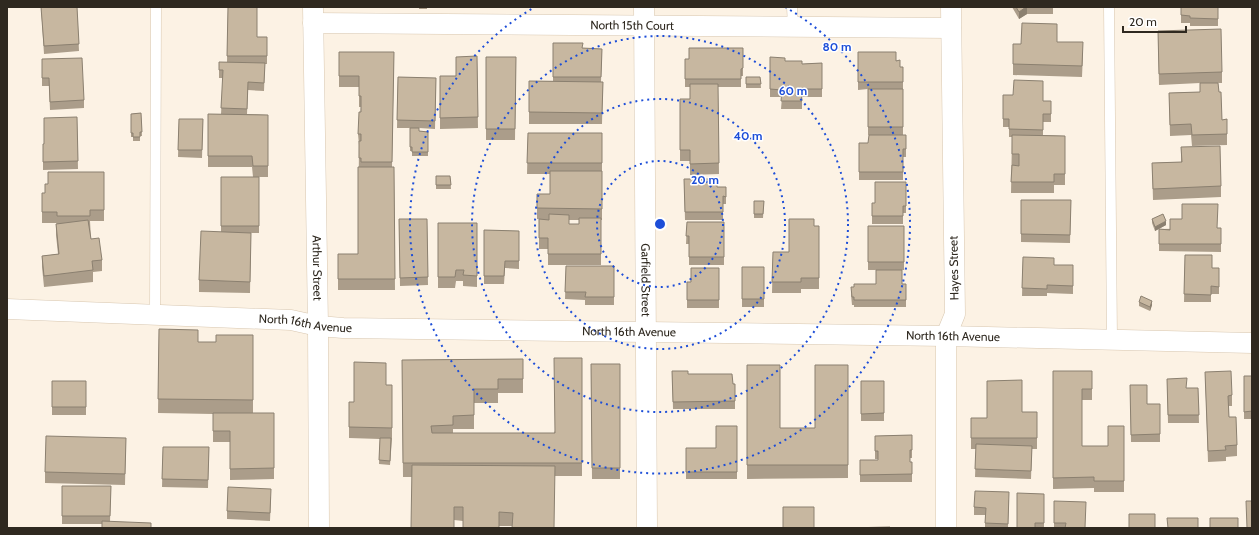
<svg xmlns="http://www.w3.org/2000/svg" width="1259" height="535" font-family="Cabin,sans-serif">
  <rect width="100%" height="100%" fill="#fcf2e4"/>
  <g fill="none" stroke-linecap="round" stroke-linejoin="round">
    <defs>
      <path id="lane" d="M792,7L793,27
        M1109,7L1112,340
        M155,315L156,7"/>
      <g id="street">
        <path id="s1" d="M313,7L318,326L319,528"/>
        <path id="s2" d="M644,7L647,528"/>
        <path id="s3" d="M313,23L951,28"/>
        <path id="s4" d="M7,309L291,320L318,326L343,328L946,336L1252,343"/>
        <path d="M946,528V336L955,314L951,7"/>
      </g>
    </defs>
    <use href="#lane" stroke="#d8c7b0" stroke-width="11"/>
    <use href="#street" stroke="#d8c7b0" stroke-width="21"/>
    <use href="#lane" stroke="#fff" stroke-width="10"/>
    <use href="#street" stroke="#fff" stroke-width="20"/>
  </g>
  <path fill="#ab9d8a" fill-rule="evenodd" d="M41,7H77L79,51L44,54Z
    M228,7L257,37H267V64H265L264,91L248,90L247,114L268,115V177H259V233H251L250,293L199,292V280L221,232V177H253L252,167H208V114H221L223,78H219V62H227Z
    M419,7H427V9H419Z
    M1012,7H1053V14H1027L1019,19Z
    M1181,7H1218V26H1190V23H1181Z
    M1158,31L1222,72V83H1218L1219,92L1222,120L1227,119V145L1192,146L1191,135L1170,136L1169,93L1200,92V83L1159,85Z
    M1057,42L1083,53L1082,77L1013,75V44H1021Z
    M553,43L582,48L602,49L601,82H603L602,124H529V81H553Z
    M743,48V76H741V87H718L719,174L690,175V161H680V99H690V87H685V67L689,59Z
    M339,52H394L392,167H394L395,290H338V254H358L359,145L358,134L361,107H359V87H339Z
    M858,52L896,60L900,67H903V135H868V89L858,90Z
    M477,56L478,128L440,129V76H456Z
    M486,57H516L515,140H486Z
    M770,57L785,61L802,64L822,63V97H802V109H781L782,97H770Z
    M42,67L84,100V108L50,110L49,86H42Z
    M398,77L436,78L435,129L419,128V131L428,132V156H412V151H410V128H397Z
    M746,77H760L761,88H746Z
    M1003,95L1043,101H1051V122H1043V135L1065,136V185H1054V193H1011L1012,137H1009V127H1003Z
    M141,113L142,136H140V141H133V137H131V114Z
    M77,117L78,169L43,170V144H44Z
    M179,119H203L202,158L178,157Z
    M528,133H602V220H601V265H548V249H539V219H537V208L550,194V174H527ZM569,220H579V224H569Z
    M859,143L906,149V157H903V180H859Z
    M1181,147L1221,186V197L1153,200L1152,163L1181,162Z
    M104,172V221H90L91,239L102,260V271L93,272V282L44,287L42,267V256L58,254L56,235V224L57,223H42V193H45L48,184Z
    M436,176H450L451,189H436Z
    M684,179L717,187H726V204H723V220H685Z
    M906,182V213H903V224H872V203H875Z
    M1021,200H1071L1070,243L1021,242Z
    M754,201H764L763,218H754Z
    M399,219H427L428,285L400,286Z
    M1152,219L1166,225L1155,231L1152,223Z
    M687,222H724V265H689V244H686Z
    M438,223H477V287L463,286V281H456L455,288H438Z
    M814,226H819V289H801V293H772L773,252H789Z
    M868,226H904V270H892L902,284H906V307H854V305H852L851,295L854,287L876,284V270H868Z
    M1221,228V252L1159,251V229Z
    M484,230L519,231V269L505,268L504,284H484Z
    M1185,255L1212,268H1219V294H1211V302H1184Z
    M1023,257L1054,265H1073V294L1047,293V296H1022Z
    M566,266H614V305H585V300L565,299Z
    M742,267H764V307H742Z
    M719,268V308H687V282H691Z
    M1139,302L1152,305L1150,311L1139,306Z
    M159,329L198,342H216L253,335V413H274V479L230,480V442H213V414L158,413Z
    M582,358V476H555L512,526H499L463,521L454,520L412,477H403L402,360L523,359V393H498V403H474V429H453V433H554Z
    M591,364H620V479H592Z
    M747,365L780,428H815L848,365V478L747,479Z
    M672,371L688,374L735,384V409H673Z
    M1053,371H1092V400H1082V446H1108L1124,426V492H1094V488L1053,489Z
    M1205,372L1232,395V406H1229V417L1237,445V456L1226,457V461L1208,462Z
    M1244,376H1252V419H1244Z
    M1167,379L1186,388H1198L1199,423H1168Z
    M52,381H86V415H52Z
    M861,381H884V421H861Z
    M386,385H392V439L390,465L379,464L380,439L349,438V402H354Z
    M1130,385L1147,404H1160V442H1131Z
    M1022,412H1037V449H1032L1031,479L975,477L976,449H971V418H987Z
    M737,426V479H686V448H716Z
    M912,435V458H910V462H912V482H860V460H878V459H875V436Z
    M126,438L125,485L45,483V472Z
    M163,447H209L208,488L162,487Z
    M62,486H111L110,522L102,524H62Z
    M1044,494V528H1017Z
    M271,497L270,521L227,519V511Z
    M1009,500L1008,528H985V515H974V507Z
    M1054,501L1086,528H1054Z"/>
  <path fill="#8b8070" d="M1026,7H1027V14L1019,19V12Z
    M1166,221V225L1155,231V227Z
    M1152,301V305L1150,311V307Z"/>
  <path fill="#c7b7a0" stroke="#8b8070" d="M41,7H77L79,44L44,46Z
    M228,7H257V37H267V56H227Z
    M1016,7H1026L1019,12Z
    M1181,7H1218V19L1190,18V16L1181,15Z
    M1022,23L1057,24V42H1083L1082,66L1013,64V44H1021Z
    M1221,29L1222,72L1159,74L1158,31Z
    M553,43H583L582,48L602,49L601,77H553Z
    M689,48H743V68L741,69V79H685V59H689Z
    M339,52H394L392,162H361V158H359V141H361V134H358L359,112H361V96H359V76H339Z
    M858,52H896V61L900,60V67H903V82H858Z
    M477,56L478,117L440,118V76H456V57Z
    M486,57H516L515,129H486Z
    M770,57L785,58V61H802V64L822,63V89H801L802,101H781L782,90L770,89Z
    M82,58L84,100L50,102L49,78H42V59Z
    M219,62L265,63L264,83L248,82L247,109L221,108L223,70H219Z
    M398,77L436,78L435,121L397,120Z
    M746,77H760L761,84H746Z
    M1014,80L1043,81V101H1051V114H1043V130L1009,129V119H1003V95H1013Z
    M529,81L603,82L602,113L529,112Z
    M1200,83H1218L1219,92H1221L1222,120L1227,119V134L1192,135L1191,124L1170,125L1169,93L1200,92Z
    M690,84H718L719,163L690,164V150H680V99H690Z
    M868,89H903V127H868Z
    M141,113L142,132H140V137H133V133H131V114Z
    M208,114L268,115V166H253L252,156H208Z
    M77,117L78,161L43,162V144H44V118Z
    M179,119H203L202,150H178Z
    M410,128H419V131L428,132V152H412V147H410Z
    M528,133H602V163H527Z
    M869,135H906V149H903V172H859V143H868Z
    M1012,135L1065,136V174H1054V182H1011L1012,165L1019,166V154H1012Z
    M1220,146L1221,186L1153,189L1152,163L1182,162L1181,147Z
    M358,167H394L395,279H338V254H358Z
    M550,171H602V209L537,208V194H550Z
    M48,172H104V210H90V216H57V212H42V193H45V184H48Z
    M436,176H450L451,185H436Z
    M221,177H259V226H221Z
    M684,179H717V187H726V197L723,196V212H685Z
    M875,182H906V206H903V216H872V203H875Z
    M1021,200H1071L1070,235L1021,234Z
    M754,201H764L763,214H754Z
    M1182,204H1218L1217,228H1221V244H1159V229L1170,230V219H1182Z
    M549,214L569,215V224H579V218H601V254H548V238H539V219L549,220Z
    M1163,214L1166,221L1155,227L1152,219Z
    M399,219H427L428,277L400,278Z
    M789,219H814V226H819V278H801V282H772L773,252H789Z
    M88,220L91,239L99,238L102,260L92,261L93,270L44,276L42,256L59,254L56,224Z
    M687,222H724V257H689V236H686Z
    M438,223H477V276L463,275L464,270H456L455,277H438Z
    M868,226H904V262H868Z
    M484,230L519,231V261H505L504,276H484Z
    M201,231L251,233L250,282L199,280Z
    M1185,255H1212V268H1219V287L1211,286V295L1184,294Z
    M1023,257L1054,258V265H1073V286L1047,285V289L1022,288Z
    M566,266H614V297H585L586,292H565Z
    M742,267H764V299H742Z
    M691,268H719V300H687V282H691Z
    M876,270H902V284H906V300H854V297H852L851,287H854V284H876Z
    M1141,296L1152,301L1150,307L1139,302Z
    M159,329L198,330V342H216V335H253V400L158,399Z
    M554,358H582V463H403L402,360L523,359V379H498V389H474V415L453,416V425L431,426L432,433H555Z
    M354,362L386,363V385H392V428L349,427V402H354Z
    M591,364H620V468H592Z
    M747,365H780V428H815V365H848V465H747Z
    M672,371H688V374H732L733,384H735V401L673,402Z
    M1053,371H1092V389H1082V446H1108V426H1124V481H1094V477L1053,478Z
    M1231,371L1232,395L1228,396L1229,417H1236L1237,445L1225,446L1226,450L1208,451L1205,372Z
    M1244,376H1252V411L1244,412Z
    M1187,378L1186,388H1198L1199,415H1168L1167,379Z
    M1022,380V412H1037V438H971V418H987V381Z
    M52,381H86V407H52Z
    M861,381H884V413L861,414Z
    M1130,385H1147V404H1160V434L1131,435Z
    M213,413H274V468L230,469V431H213Z
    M716,426H737V472H686V448H716Z
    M912,435V450H910V462H912V474L860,475V460H878V451H875V436Z
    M46,436L126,438L125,474L45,472Z
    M380,438H391L390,461L379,460Z
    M976,444L1032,446L1031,471L975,469Z
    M163,447H209L208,480L162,479Z
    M412,465L555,466L554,528H512L513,513L499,512V528H463V507H454V528H411Z
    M62,486H111L110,516H62Z
    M228,487L271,489L270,513L227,511Z
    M975,491L1009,492L1008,524L985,523L986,508L974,507Z
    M1017,493L1044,494V523H1035V528H1017Z
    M1054,501L1086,502L1085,528H1065L1066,523H1054Z
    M1246,501H1252V528H1247Z
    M783,507H814V528H783Z
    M1129,514H1155V528H1129Z
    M1167,518H1198V528H1168Z
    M1210,518H1238V528H1210Z
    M102,521L151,523V528H102Z
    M890,527V528H846Z"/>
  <g fill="none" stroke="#1d4ed8" stroke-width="2" stroke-dasharray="2 4">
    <circle cx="660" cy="224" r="63"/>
    <circle cx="660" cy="224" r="125"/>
    <circle cx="660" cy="224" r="188"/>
    <path d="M785 7A250 250 0 1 1 535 7"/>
  </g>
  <g text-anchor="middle" stroke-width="3" stroke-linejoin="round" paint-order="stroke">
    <g font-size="12" fill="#2f2920" stroke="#fff">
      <text dy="4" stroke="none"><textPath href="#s3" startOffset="319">North 15th Court</textPath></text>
      <text dy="4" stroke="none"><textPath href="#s1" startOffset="261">Arthur Street</textPath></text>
      <text transform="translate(954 268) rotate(-91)" y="4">Hayes Street</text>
      <text dy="4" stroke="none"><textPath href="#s2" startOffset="273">Garfield Street</textPath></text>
      <text dy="4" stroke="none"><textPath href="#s4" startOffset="299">North 16th Avenue</textPath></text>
      <text dy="4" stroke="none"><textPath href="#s4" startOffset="623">North 16th Avenue</textPath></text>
      <text dy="4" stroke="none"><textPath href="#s4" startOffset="947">North 16th Avenue</textPath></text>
    </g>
  </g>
  <circle cx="660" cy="224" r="6" fill="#1d4ed8" stroke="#fff" stroke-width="2"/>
  <g font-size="12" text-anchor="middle" font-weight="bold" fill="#1d4ed8" stroke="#fff" stroke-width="3" stroke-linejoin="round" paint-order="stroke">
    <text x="837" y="51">80 m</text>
    <text x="793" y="95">60 m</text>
    <text x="748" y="140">40 m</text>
    <text x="705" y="184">20 m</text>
  </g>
  <rect width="1259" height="535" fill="none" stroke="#2f2920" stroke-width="16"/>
  <path d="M1123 26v6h63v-6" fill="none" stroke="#2f2920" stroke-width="2"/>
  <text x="1129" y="26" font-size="12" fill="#2f2920" stroke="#ffffff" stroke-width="3" paint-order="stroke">20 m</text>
</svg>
